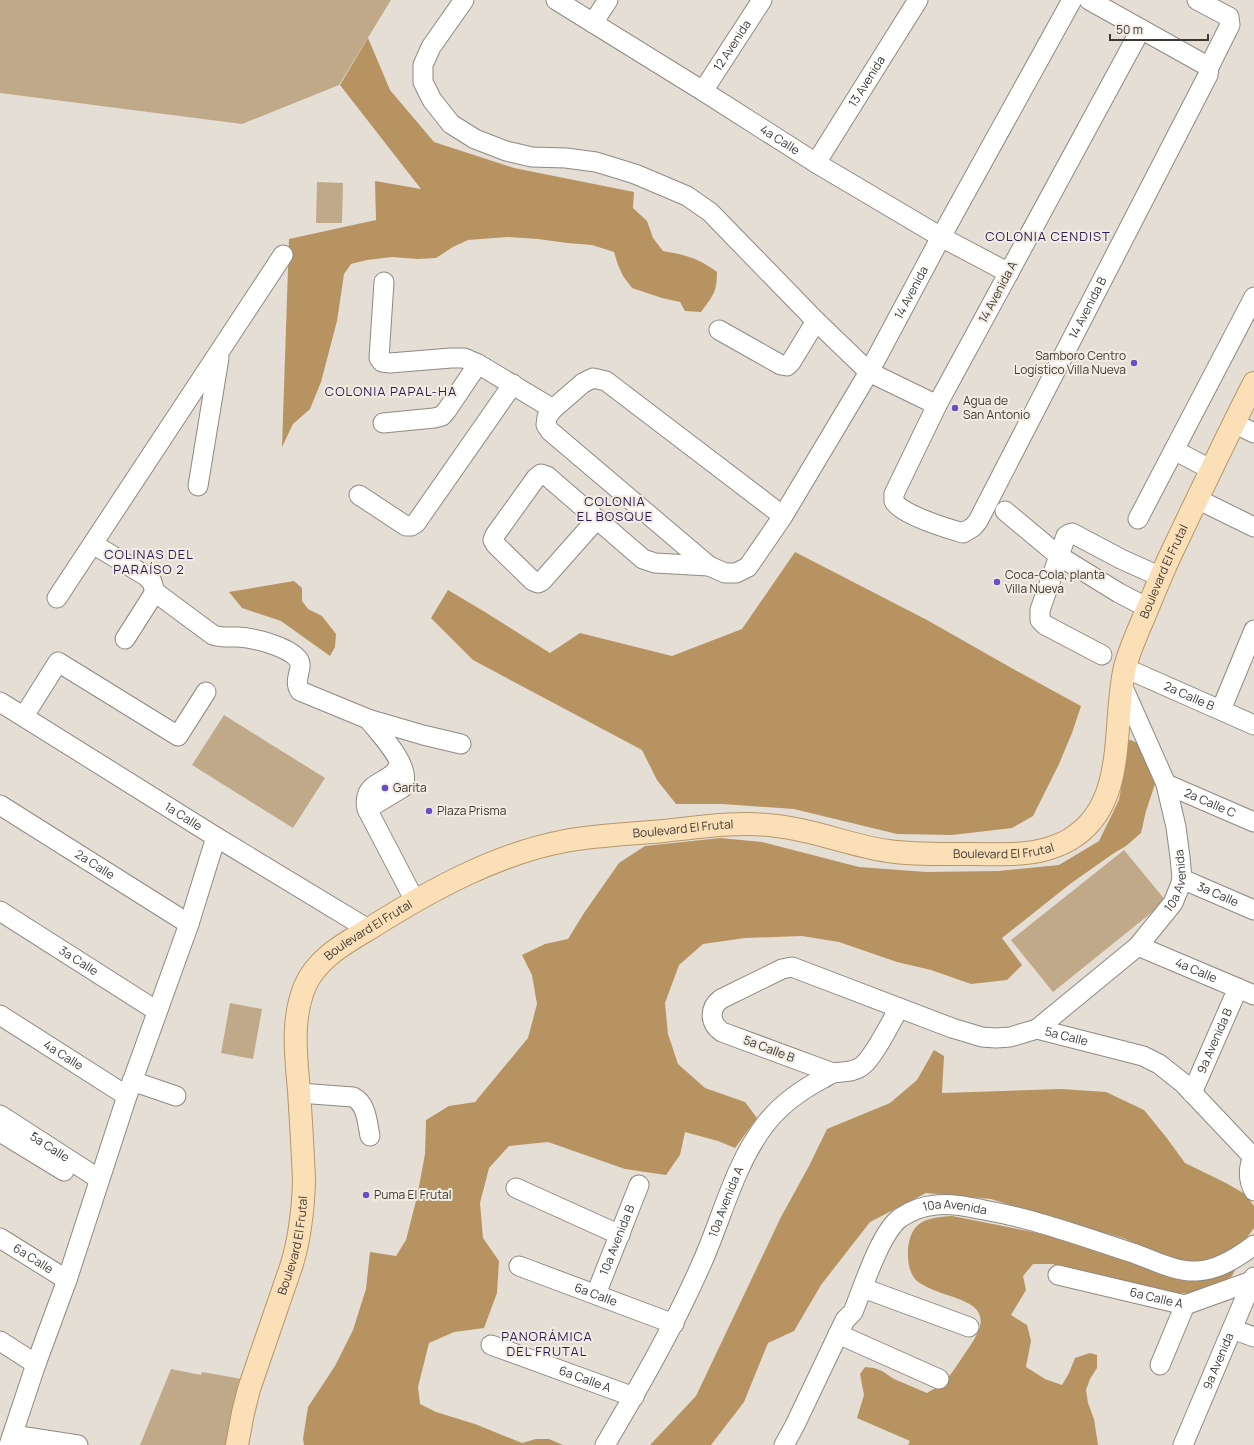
<svg xmlns="http://www.w3.org/2000/svg" width="1254" height="1445" font-family="Manrope,sans-serif">
  <rect width="100%" height="100%" fill="#e5ded5"/>
  <path fill="#c0a988" d="M0,0H391L339,85L242,124L0,93Z
    M317,182L343,183L342,223H316Z
    M224,715L325,778L293,828L192,765Z
    M1124,850L1166,901L1053,992L1011,940Z
    M230,1003L262,1009L253,1059L221,1053Z
    M171,1369L201,1375L202,1372L242,1379L227,1445H140Z"/>
  <path fill="#b69361" d="M368,38L390,90L434,142L514,168L634,192L633,208L647,221L653,238L663,251C686,255 698,258 717,272C717,292 713,296 701,312L685,311L680,302L662,298L632,288L623,276L618,265L614,252L592,245L567,243L538,239L508,237L468,240L453,247L436,258L418,259L392,257L367,260L351,264L344,274L337,321L321,382L310,409L293,424L282,447L289,239L376,220L375,181L421,189L340,85Z
    M795,552L927,620L1015,670L1081,706L1072,733L1059,764L1033,816L1012,828L952,835L897,834L794,809L722,804H676L657,780L642,750L473,660L431,618L448,590L485,612L550,653L580,633L672,656L742,629Z
    M294,581L302,588V601L308,609L322,616L336,634L335,647L330,656L281,621L242,608L229,592Z
    M1131,740L1140,744L1155,772V784L1146,811L1141,833L1126,846L1114,853L1070,884L1002,938L1022,965L1007,980L971,984L931,970L897,962L839,942L802,936L745,938L703,944L679,965L665,1003L668,1034L678,1064L705,1088L745,1102L757,1118L735,1148L718,1141L685,1132L680,1155L666,1175L625,1169L548,1142L509,1146L489,1168L480,1203L483,1238L499,1261L497,1293L484,1328L454,1332L429,1343L418,1387L420,1404L436,1412L475,1424L522,1443L536,1439H549L563,1445H304L303,1439L308,1407L335,1366L353,1330L366,1289L370,1252L396,1256L406,1240L417,1197L425,1154L426,1120L449,1106L475,1102L528,1038L537,1004L532,975L522,955L545,944L568,939L584,913L619,863L645,846L720,838L762,842L859,867L926,872L999,871L1059,865L1099,841L1119,800L1127,755V741Z
    M934,1050L944,1056L942,1093L1061,1089L1106,1092L1144,1110L1166,1137L1185,1163L1226,1183L1245,1194L1254,1206V1228L1245,1240L1222,1257L1194,1263L1164,1256L1123,1238L1060,1221L991,1199L926,1193L870,1222L821,1285L794,1331L768,1343L744,1402L711,1445H650L696,1396L781,1217L809,1166L827,1129L890,1103L917,1080Z
    M952,1216L1048,1235L1164,1272L1238,1264L1232,1276L1204,1294L1172,1293L1097,1278L1052,1264H1033L1023,1276L1026,1290L1011,1315L1027,1325L1031,1341L1026,1367L1045,1379L1062,1385L1069,1373L1075,1358L1090,1353L1097,1355V1368L1090,1379L1086,1390L1088,1403L1094,1419L1098,1445H908L910,1441L857,1418L864,1395L860,1374L865,1367L874,1368L882,1371L894,1379L927,1393C931,1390 937,1388 941,1385C949,1379 963,1356 970,1346C1002,1300 955,1302 925,1286C922,1284 917,1282 915,1279C905,1267 905,1236 918,1225C928,1217 940,1217 952,1216Z"/>
  <g fill="none" stroke-linecap="round" stroke-linejoin="round">
    <defs>
      <g id="minor">
        <path d="M464,0L431,47L423,65V82L432,100L451,124L475,139L506,151L532,157L566,158L596,162L635,174L687,196L710,212L816,321L869,372L937,405"/>
        <path id="s1" d="M556,0L703,91L816,163L941,237L1009,273"/>
        <path d="M1089,0L1209,67"/>
        <path d="M593,23L608,0"/>
        <path id="s2" d="M1141,29L937,405L894,494C894,496 894,499 894,501C899,514 949,529 963,533L973,527L978,521L1208,75L1209,67L1230,25L1229,17L1197,0"/>
        <path id="s3" d="M703,91L762,0"/>
        <path id="s4" d="M816,163L918,0"/>
        <path d="M384,282L379,358L382,362L390,363L451,358H464L478,364L553,409"/>
        <path d="M719,330L781,365L787,366L791,362L816,321"/>
        <path d="M383,423L434,418L442,416L447,410L478,364"/>
        <path d="M1234,423L1254,433"/>
        <path d="M1174,450L1212,470"/>
        <path d="M198,486L219,358"/>
        <path d="M359,495L406,526H411L416,523L513,384"/>
        <path d="M1197,499L1254,527"/>
        <path d="M1005,511L1059,556L1119,593L1148,608"/>
        <path id="s5" d="M783,516L606,381L593,378L583,383L553,409L547,417L546,425L550,431L709,566L725,573H736L748,567L783,516L869,372L941,237L1072,0"/>
        <path d="M1138,519L1254,297"/>
        <path d="M596,520L542,581L538,583L533,581L496,545L493,540L495,535L536,478L541,474L547,476L643,559L655,563L709,566"/>
        <path d="M93,544L146,576L152,582L155,592L213,635C222,638 229,637 238,637C254,638 287,646 298,659C305,668 292,679 300,691L368,719L423,735L461,744"/>
        <path d="M57,598L283,255"/>
        <path d="M125,639L155,592"/>
        <path d="M1102,655L1045,625L1040,620V610L1066,536L1069,534L1072,533L1121,559L1161,577"/>
        <path id="s6" d="M1125,668L1254,725"/>
        <path id="s7" d="M0,702L216,837L368,929"/>
        <path d="M1221,710L1254,630"/>
        <path d="M24,716L58,662L178,736L206,692"/>
        <path d="M399,762C398,780 371,780 367,796C366,800 366,805 367,809L415,901"/>
        <path id="s8" d="M1166,784L1254,822"/>
        <path id="s9" d="M0,805L189,924"/>
        <path d="M368,811L372,806L402,788C414,768 380,734 368,719"/>
        <path id="s10" d="M1182,879L1254,910"/>
        <path id="s11" d="M0,911L157,1011"/>
        <path id="s12" d="M1138,946L1254,995"/>
        <path id="s13" d="M0,1015L127,1096"/>
        <path id="s14" d="M1037,1029L1138,946L1173,903L1180,886L1182,879L1180,857L1176,827L1166,784L1122,685"/>
        <path id="s15" d="M833,1073L722,1032C709,1023 709,1008 721,999L782,969L792,967L952,1028L982,1037L996,1038L1010,1037L1037,1029L1143,1056L1159,1064L1183,1083L1253,1157"/>
        <path d="M132,1081L176,1096"/>
        <path d="M299,1093L353,1097C367,1104 367,1122 370,1136"/>
        <path id="s16" d="M1192,1093L1238,988"/>
        <path id="s17" d="M0,1115L99,1179"/>
        <path d="M0,1132L64,1171"/>
        <path d="M1254,1154C1248,1167 1247,1178 1254,1191"/>
        <path d="M516,1188L620,1235"/>
        <path id="s18" d="M0,1238L67,1280"/>
        <path id="s19" d="M519,1266L674,1324"/>
        <path id="s20" d="M1058,1275L1185,1305L1252,1281"/>
        <path d="M863,1288L969,1327"/>
        <path id="s21" d="M596,1294L639,1185"/>
        <path d="M1232,1329L1254,1337"/>
        <path d="M838,1334L939,1379"/>
        <path d="M0,1341L36,1364"/>
        <path id="s22" d="M491,1345L634,1397"/>
        <path d="M1160,1365L1185,1305"/>
        <path d="M13,1435L78,1445"/>
        <path d="M9,1445L36,1364L67,1280L127,1096L189,924L216,837"/>
        <path id="s23" d="M605,1445C641,1384 676,1323 704,1258C723,1214 735,1165 764,1126C779,1106 801,1090 822,1079C826,1077 830,1074 833,1073C844,1071 853,1073 862,1066C874,1057 891,1022 899,1008"/>
        <path id="s24" d="M784,1445L795,1425L845,1320L853,1312C863,1288 880,1233 900,1218C910,1211 924,1206 936,1205C952,1203 969,1207 984,1210C1035,1219 1084,1237 1133,1253C1153,1260 1175,1272 1197,1271C1218,1270 1237,1258 1254,1245"/>
        <path id="s25" d="M1183,1445L1254,1277"/>
      </g>
      <g id="major">
        <path id="s26" d="M237,1445L243,1413L249,1389L292,1264C300,1237 303,1210 304,1182C303,1152 301,1122 299,1091C296,1056 291,1020 305,986C317,958 347,942 372,927C431,890 496,854 565,841C597,835 631,834 664,831C701,827 739,821 777,826C815,830 851,846 888,851C916,855 944,854 972,854C996,854 1023,856 1047,849C1057,846 1067,842 1075,836C1128,800 1112,722 1125,667C1129,652 1135,638 1141,624C1151,601 1160,577 1171,554C1198,497 1225,440 1254,383"/>
      </g>
    </defs>
    <use href="#minor" stroke="#8f8980" stroke-width="21"/>
    <use href="#major" stroke="#b69769" stroke-width="24"/>
    <use href="#minor" stroke="#fff" stroke-width="19"/>
    <use href="#major" stroke="#fbdfb6" stroke-width="22"/>
  </g>
  <g fill="#654fc8" stroke="#f3ece2" stroke-width="1.5">
    <circle cx="1134" cy="363" r="4"/>
    <circle cx="955" cy="408" r="4"/>
    <circle cx="997" cy="582" r="4"/>
    <circle cx="385" cy="788" r="4"/>
    <circle cx="429" cy="811" r="4"/>
    <circle cx="366" cy="1195" r="4"/>
  </g>
  <g text-anchor="middle" stroke-width="4" stroke-linejoin="round" paint-order="stroke">
    <g font-size="12" fill="#3c3935" stroke="#f3ece2">
      <text dy="4" stroke="none"><textPath href="#s3" startOffset="54">12 Avenida</textPath></text>
      <text dy="4" stroke="none"><textPath href="#s4" startOffset="96">13 Avenida</textPath></text>
      <text dy="4" stroke="none"><textPath href="#s1" startOffset="264">4a Calle</textPath></text>
      <text transform="translate(998 292) rotate(-62)" y="4">14 Avenida A</text>
      <text dy="4" stroke="none"><textPath href="#s5" startOffset="882">14 Avenida</textPath></text>
      <text dy="4" stroke="none"><textPath href="#s2" startOffset="870">14 Avenida B</textPath></text>
      <text dy="4" stroke="none"><textPath href="#s26" startOffset="1576">Boulevard El Frutal</textPath></text>
      <text dy="4" stroke="none"><textPath href="#s6" startOffset="70">2a Calle B</textPath></text>
      <text dy="4" stroke="none"><textPath href="#s8" startOffset="48">2a Calle C</textPath></text>
      <text dy="4" stroke="none"><textPath href="#s7" startOffset="216">1a Calle</textPath></text>
      <text dy="4" stroke="none"><textPath href="#s26" startOffset="892">Boulevard El Frutal</textPath></text>
      <text dy="4" stroke="none"><textPath href="#s26" startOffset="1216">Boulevard El Frutal</textPath></text>
      <text dy="4" stroke="none"><textPath href="#s9" startOffset="112">2a Calle</textPath></text>
      <text dy="4" stroke="none"><textPath href="#s14" startOffset="209">10a Avenida</textPath></text>
      <text dy="4" stroke="none"><textPath href="#s10" startOffset="39">3a Calle</textPath></text>
      <text dy="4" stroke="none"><textPath href="#s26" startOffset="556">Boulevard El Frutal</textPath></text>
      <text dy="4" stroke="none"><textPath href="#s11" startOffset="93">3a Calle</textPath></text>
      <text dy="4" stroke="none"><textPath href="#s12" startOffset="63">4a Calle</textPath></text>
      <text dy="4" stroke="none"><textPath href="#s15" startOffset="525">5a Calle</textPath></text>
      <text dy="4" stroke="none"><textPath href="#s16" startOffset="57">9a Avenida B</textPath></text>
      <text transform="translate(769 1049) rotate(21)" y="4">5a Calle B</text>
      <text dy="4" stroke="none"><textPath href="#s13" startOffset="75">4a Calle</textPath></text>
      <text dy="4" stroke="none"><textPath href="#s17" startOffset="59">5a Calle</textPath></text>
      <text dy="4" stroke="none"><textPath href="#s23" startOffset="272">10a Avenida A</textPath></text>
      <text dy="4" stroke="none"><textPath href="#s24" startOffset="314">10a Avenida</textPath></text>
      <text dy="4" stroke="none"><textPath href="#s21" startOffset="58">10a Avenida B</textPath></text>
      <text dy="4" stroke="none"><textPath href="#s26" startOffset="208">Boulevard El Frutal</textPath></text>
      <text dy="4" stroke="none"><textPath href="#s18" startOffset="39">6a Calle</textPath></text>
      <text dy="4" stroke="none"><textPath href="#s19" startOffset="82">6a Calle</textPath></text>
      <text dy="4" stroke="none"><textPath href="#s20" startOffset="101">6a Calle A</textPath></text>
      <text dy="4" stroke="none"><textPath href="#s25" startOffset="91">9a Avenida</textPath></text>
      <text dy="4" stroke="none"><textPath href="#s22" startOffset="100">6a Calle A</textPath></text>
    </g>
    <g font-size="12" fill="#3c3935" stroke="#f3ece2" text-anchor="start">
      <text x="1126" y="360" text-anchor="end">Samboro Centro<tspan x="1126" dy="14">Logístico Villa Nueva</tspan></text>
      <text x="963" y="405">Agua de<tspan x="963" dy="14">San Antonio</tspan></text>
      <text x="1005" y="579">Coca-Cola, planta<tspan x="1005" dy="14">Villa Nueva</tspan></text>
      <text x="393" y="792">Garita</text>
      <text x="437" y="815">Plaza Prisma</text>
      <text x="374" y="1199">Puma El Frutal</text>
    </g>
    <g font-size="13" letter-spacing="1" fill="#281d57" stroke="#f3ece2">
      <text x="1048" y="241">COLONIA CENDIST</text>
      <text x="391" y="396">COLONIA PAPAL-HA</text>
      <text x="615" y="506">COLONIA<tspan x="615" dy="15">EL BOSQUE</tspan></text>
      <text x="149" y="559">COLINAS DEL<tspan x="149" dy="15">PARAÍSO 2</tspan></text>
      <text x="547" y="1341">PANORÁMICA<tspan x="547" dy="15">DEL FRUTAL</tspan></text>
    </g>
  </g>
  <path d="M1110 34v6h98v-6" fill="none" stroke="#3c3935" stroke-width="2"/>
  <text x="1116" y="34" font-size="12" fill="#3c3935" stroke="#f3ece2" stroke-width="3" paint-order="stroke">50 m</text>
</svg>
